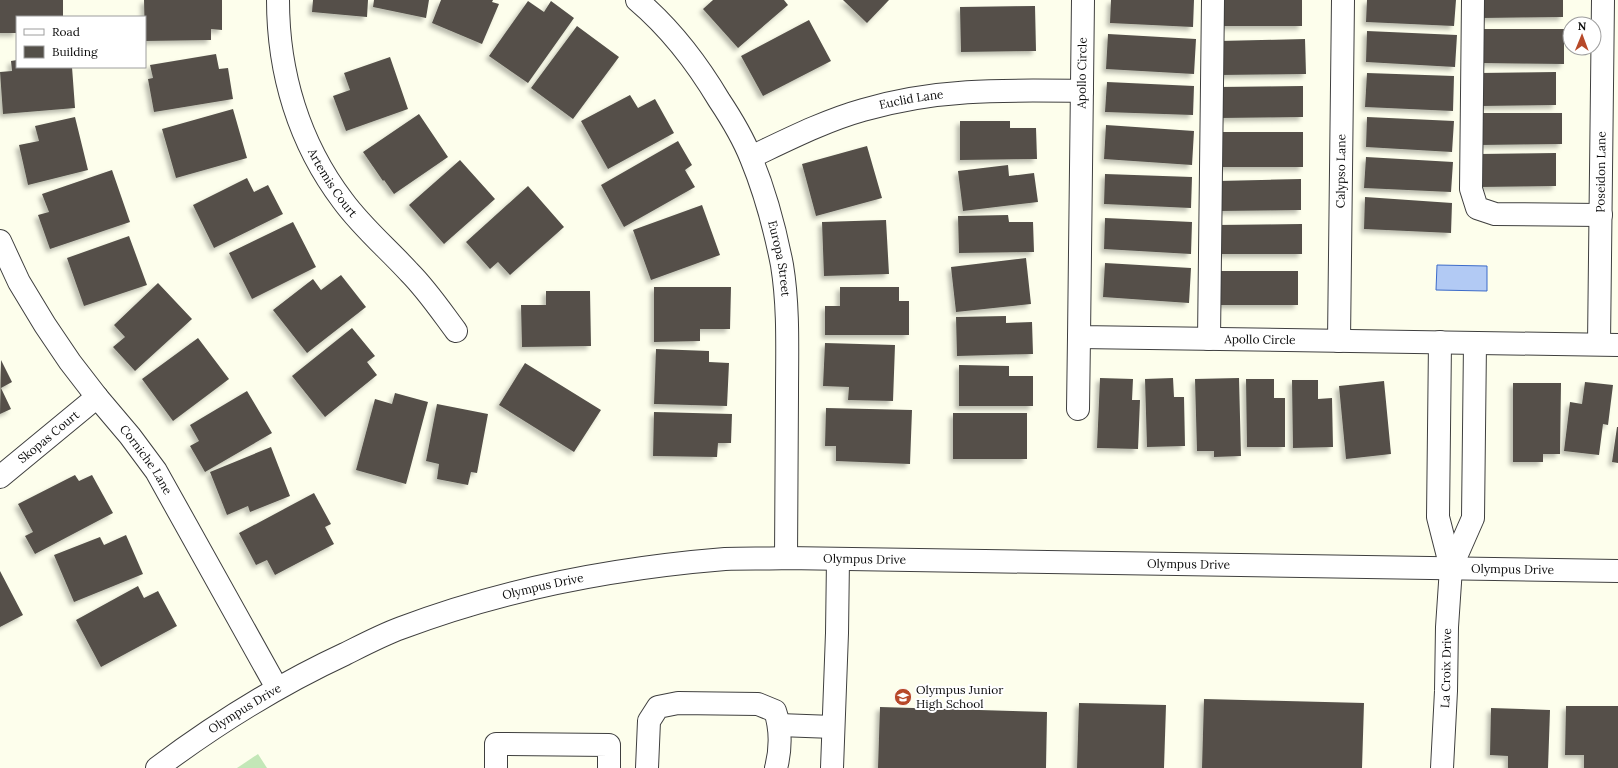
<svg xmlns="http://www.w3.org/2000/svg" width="1618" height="768" font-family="Lora,serif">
  <defs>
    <filter id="shadow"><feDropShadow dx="-3.5" dy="3.5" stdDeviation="2" flood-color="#0004"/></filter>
  </defs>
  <rect width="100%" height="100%" fill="#fdfeec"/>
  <path fill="#c3e7b7" d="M258,754L267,768H237Z"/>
  <path fill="#b2caf4" stroke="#3c6bc9" d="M1437,265L1487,266V291L1436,290Z"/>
  <path fill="#545049" filter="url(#shadow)" d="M0,0H63V17H17V33H0Z
    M144,0H222V30L211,29V40L145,41Z
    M313,0H368L367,17L312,12Z
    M374,0H429L426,18L373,7Z
    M441,0H493L492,2L499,4L482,44L432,23Z
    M713,0H784L788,5L738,48L703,9Z
    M843,0H889L867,23Z
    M1111,0H1194L1193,27L1110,23Z
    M1220,0H1302V26H1221Z
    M1367,0H1456L1454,26L1366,22Z
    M1481,0H1563V17L1481,18Z
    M528,1L544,12L551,1L574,18L528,83L489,56Z
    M1035,6L1036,51L961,52L960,7Z
    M809,20L831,61L763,96L741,56Z
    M577,26L619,57L573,119L531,88Z
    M1480,29H1564V64L1480,63Z
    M1367,31L1457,35L1455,67L1366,62Z
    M1108,34L1196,39L1194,74L1106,69Z
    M1305,39L1306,74L1219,75V41Z
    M216,54L219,69L228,68L233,99L154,112L148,79L153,78L150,65Z
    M390,57L408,109L346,131L333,96L350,90L344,73Z
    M17,60V67H72L75,108L3,114L0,72L12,71L11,61Z
    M1556,72V105L1480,106V73Z
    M1367,73L1454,76L1453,111L1365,107Z
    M1107,82L1194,86L1193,115L1105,112Z
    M1303,86V117L1219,118V87Z
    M630,95L638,108L655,99L674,133L608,169L581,121Z
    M233,109L247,158L176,178L162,129Z
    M1479,113H1562V144L1479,145Z
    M419,114L448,157L394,194L384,180L383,181L363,152Z
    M75,117L88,170L28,185L19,145L39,141L35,126Z
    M1367,117L1454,121L1452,152L1366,147Z
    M960,121H1010V128H1036L1037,159L960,160Z
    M1106,125L1194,131L1192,165L1104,159Z
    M1218,132H1303V167H1218Z
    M678,141L692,165L685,170L695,187L624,227L601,185Z
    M867,146L882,198L816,216L802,164Z
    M1556,153V186L1479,187V154Z
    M1366,157L1453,162L1451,192L1364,188Z
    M460,160L495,199L444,244L409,205Z
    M1008,165L1009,176L1034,173L1038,202L963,211L958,171Z
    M112,170L130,222L50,249L38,215L49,212L42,194Z
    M1105,174L1192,177L1191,208L1104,204Z
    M247,178L254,192L268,185L283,214L214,248L193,205Z
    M1301,179V210L1218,211V181Z
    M528,186L564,227L510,275L498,262L490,269L466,242Z
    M1365,197L1452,203L1451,233L1364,229Z
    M702,205L720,255L651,280L633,230Z
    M1008,215L1009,222H1033L1034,252L959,253L958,216Z
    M1105,218L1192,222L1191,254L1104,249Z
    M886,220L889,274L824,276L822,222Z
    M293,222L316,267L252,299L229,253Z
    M1302,224V254H1217V225Z
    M129,236L147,285L84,306L67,258Z
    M1026,258L1031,304L956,312L951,267Z
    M1105,263L1191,268L1189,303L1103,297Z
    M1216,271H1298V305H1216Z
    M341,275L366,307L307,353L273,310L313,279L321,290Z
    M158,283L192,319L135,371L113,347L125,337L114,325Z
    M654,287H731L730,329H700V341L654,342Z
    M840,287H899V301H909V335H825V306H840Z
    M546,291H590L591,346L522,347L521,305H546Z
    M1006,316V323L1032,322L1033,354L957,356L956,317Z
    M352,328L375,356L367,362L377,375L325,417L292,376Z
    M198,338L229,379L173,421L142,379Z
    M825,343L895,345L893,401L848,400L849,387L823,386Z
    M656,349L709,351V362L729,363L727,406L654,404Z
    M1,360L12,382L1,388L11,409L0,414Z
    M525,363L601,410L574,452L499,405Z
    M959,365L1009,366V376H1033V406H959Z
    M1100,378L1133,379L1132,400H1140L1138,449L1097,448Z
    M1173,378L1174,397H1184L1185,446L1147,447L1145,379Z
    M1239,378L1241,456L1214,457V451H1197L1195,379Z
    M1246,379H1274V398H1285V447H1247Z
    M1292,380H1318V399L1332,398L1333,447L1293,448Z
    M1384,381L1391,454L1346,459L1339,386Z
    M1585,382L1613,385L1608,425L1603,424L1599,455L1564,451L1570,402L1582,404Z
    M1513,383H1561L1560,454H1543V462H1513Z
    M247,391L272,433L205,472L190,446L199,441L190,425Z
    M395,393L428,402L406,484L356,470L375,399L392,404Z
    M437,404L488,414L477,473L471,472L468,485L437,479L439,464L426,461Z
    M826,408L912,410L910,464L836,461V446H825Z
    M654,412L732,414L731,443H718L717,457L653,456Z
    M953,413H1027V459H953Z
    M1617,427H1618V463L1612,462Z
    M271,447L290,496L250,512L248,506L227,515L210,472Z
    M75,475L79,481L92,475L113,513L35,554L25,536L33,532L18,504Z
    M314,493L331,524L325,527L334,544L275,575L267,560L256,565L239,533Z
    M126,535L143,574L74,602L54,555L100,537L104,545Z
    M0,571L23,615L0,627Z
    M138,586L144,598L158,591L177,626L101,667L76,620Z
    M1204,699L1364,703L1362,768H1202Z
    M1079,703L1166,705L1164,768H1077Z
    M1566,706H1618V768H1584V755H1565Z
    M880,707L1047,712L1046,768H878Z
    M1491,708L1550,710L1548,768H1508V756L1490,755Z"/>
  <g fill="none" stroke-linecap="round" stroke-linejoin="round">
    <defs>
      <g id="minor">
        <path id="s1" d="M278,0C278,73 299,143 343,201C362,227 387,248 409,272C427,290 441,311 456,331"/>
        <path id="s2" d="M637,0C670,28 697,63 719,100C731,118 743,138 751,158C765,192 775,229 782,265C789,308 787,352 787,395C787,449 786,504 786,558"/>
        <path id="s3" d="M1083,0L1079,337L1618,345"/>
        <path d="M1473,0L1471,189L1477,208L1495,214L1601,215"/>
        <path id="s4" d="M751,157C787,140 824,121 863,110C937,88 1006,90 1082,91"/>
        <path id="s5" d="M0,241L19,282L45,325L70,362L97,397L130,436L156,471L277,688"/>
        <path d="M1209,339L1213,0"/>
        <path id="s6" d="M1339,341L1343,0"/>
        <path d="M1440,342L1438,517L1451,568"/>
        <path id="s7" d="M1599,344L1603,0"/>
        <path d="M1078,409L1079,337"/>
        <path id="s8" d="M0,477L97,397"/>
        <path d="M779,725L833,727"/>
        <path id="s9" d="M157,768C216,724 278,685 345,654C363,645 382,635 401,628C504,589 614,568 725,559C745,558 766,559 786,558L1618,571"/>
        <path d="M496,768V744L609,745V768"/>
        <path d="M647,768L649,721L658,707L678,703L758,704L775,711C781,728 781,750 776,768"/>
        <path d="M832,768L837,633L838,559"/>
        <path id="s10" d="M1442,768L1446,691L1447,627L1451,568L1473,518L1475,343"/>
      </g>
    </defs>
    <use href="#minor" stroke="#3f3f3f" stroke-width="24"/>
    <use href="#minor" stroke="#fff" stroke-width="22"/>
  </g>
  <defs>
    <symbol id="school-disc" viewBox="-11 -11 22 22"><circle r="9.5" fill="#b74929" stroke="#fff"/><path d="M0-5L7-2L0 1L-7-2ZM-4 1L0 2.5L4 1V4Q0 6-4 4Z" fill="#fff"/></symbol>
  </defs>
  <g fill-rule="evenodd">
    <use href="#school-disc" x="893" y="687" width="20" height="20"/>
  </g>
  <g text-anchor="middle" stroke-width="4" stroke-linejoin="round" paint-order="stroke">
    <g font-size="12" fill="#0c0c0c" stroke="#fff">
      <text transform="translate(1082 73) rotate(-89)" y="4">Apollo Circle</text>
      <text dy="4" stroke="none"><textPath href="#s4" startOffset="171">Euclid Lane</textPath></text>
      <text dy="4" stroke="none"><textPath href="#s6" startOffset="170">Calypso Lane</textPath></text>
      <text dy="4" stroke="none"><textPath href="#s7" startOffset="172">Poseidon Lane</textPath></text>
      <text dy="4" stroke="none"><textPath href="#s1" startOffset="194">Artemis Court</textPath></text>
      <text dy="4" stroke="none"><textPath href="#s2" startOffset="301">Europa Street</textPath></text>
      <text dy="4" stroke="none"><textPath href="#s3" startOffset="518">Apollo Circle</textPath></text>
      <text dy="4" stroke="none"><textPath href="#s8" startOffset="63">Skopas Court</textPath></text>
      <text dy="4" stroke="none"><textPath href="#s5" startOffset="264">Corniche Lane</textPath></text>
      <text dy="4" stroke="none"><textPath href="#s9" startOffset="754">Olympus Drive</textPath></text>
      <text dy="4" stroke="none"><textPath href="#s9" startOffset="1078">Olympus Drive</textPath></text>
      <text dy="4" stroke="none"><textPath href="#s9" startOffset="1402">Olympus Drive</textPath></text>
      <text dy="4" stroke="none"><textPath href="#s9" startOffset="430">Olympus Drive</textPath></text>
      <text dy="4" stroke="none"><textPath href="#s10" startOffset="100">La Croix Drive</textPath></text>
      <text dy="4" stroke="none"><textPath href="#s9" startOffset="106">Olympus Drive</textPath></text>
    </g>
    <g font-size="12" fill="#0c0c0c" stroke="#fff" text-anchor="start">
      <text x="916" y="694">Olympus Junior<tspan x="916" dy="14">High School</tspan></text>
    </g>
  </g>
  <rect x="16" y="16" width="130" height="52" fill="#ffffff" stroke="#9e9e9e"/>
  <rect x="24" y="29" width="20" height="6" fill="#ffffff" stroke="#9e9e9e"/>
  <text x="52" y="36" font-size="12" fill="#0c0c0c">Road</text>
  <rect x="24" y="46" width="20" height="12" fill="#545049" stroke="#9e9e9e"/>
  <text x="52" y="56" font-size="12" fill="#0c0c0c">Building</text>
  <g transform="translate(1582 36) rotate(1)"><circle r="19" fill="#ffffff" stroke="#9e9e9e"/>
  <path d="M0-3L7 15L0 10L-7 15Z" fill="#b74929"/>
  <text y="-6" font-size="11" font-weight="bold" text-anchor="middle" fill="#0c0c0c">N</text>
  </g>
</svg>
